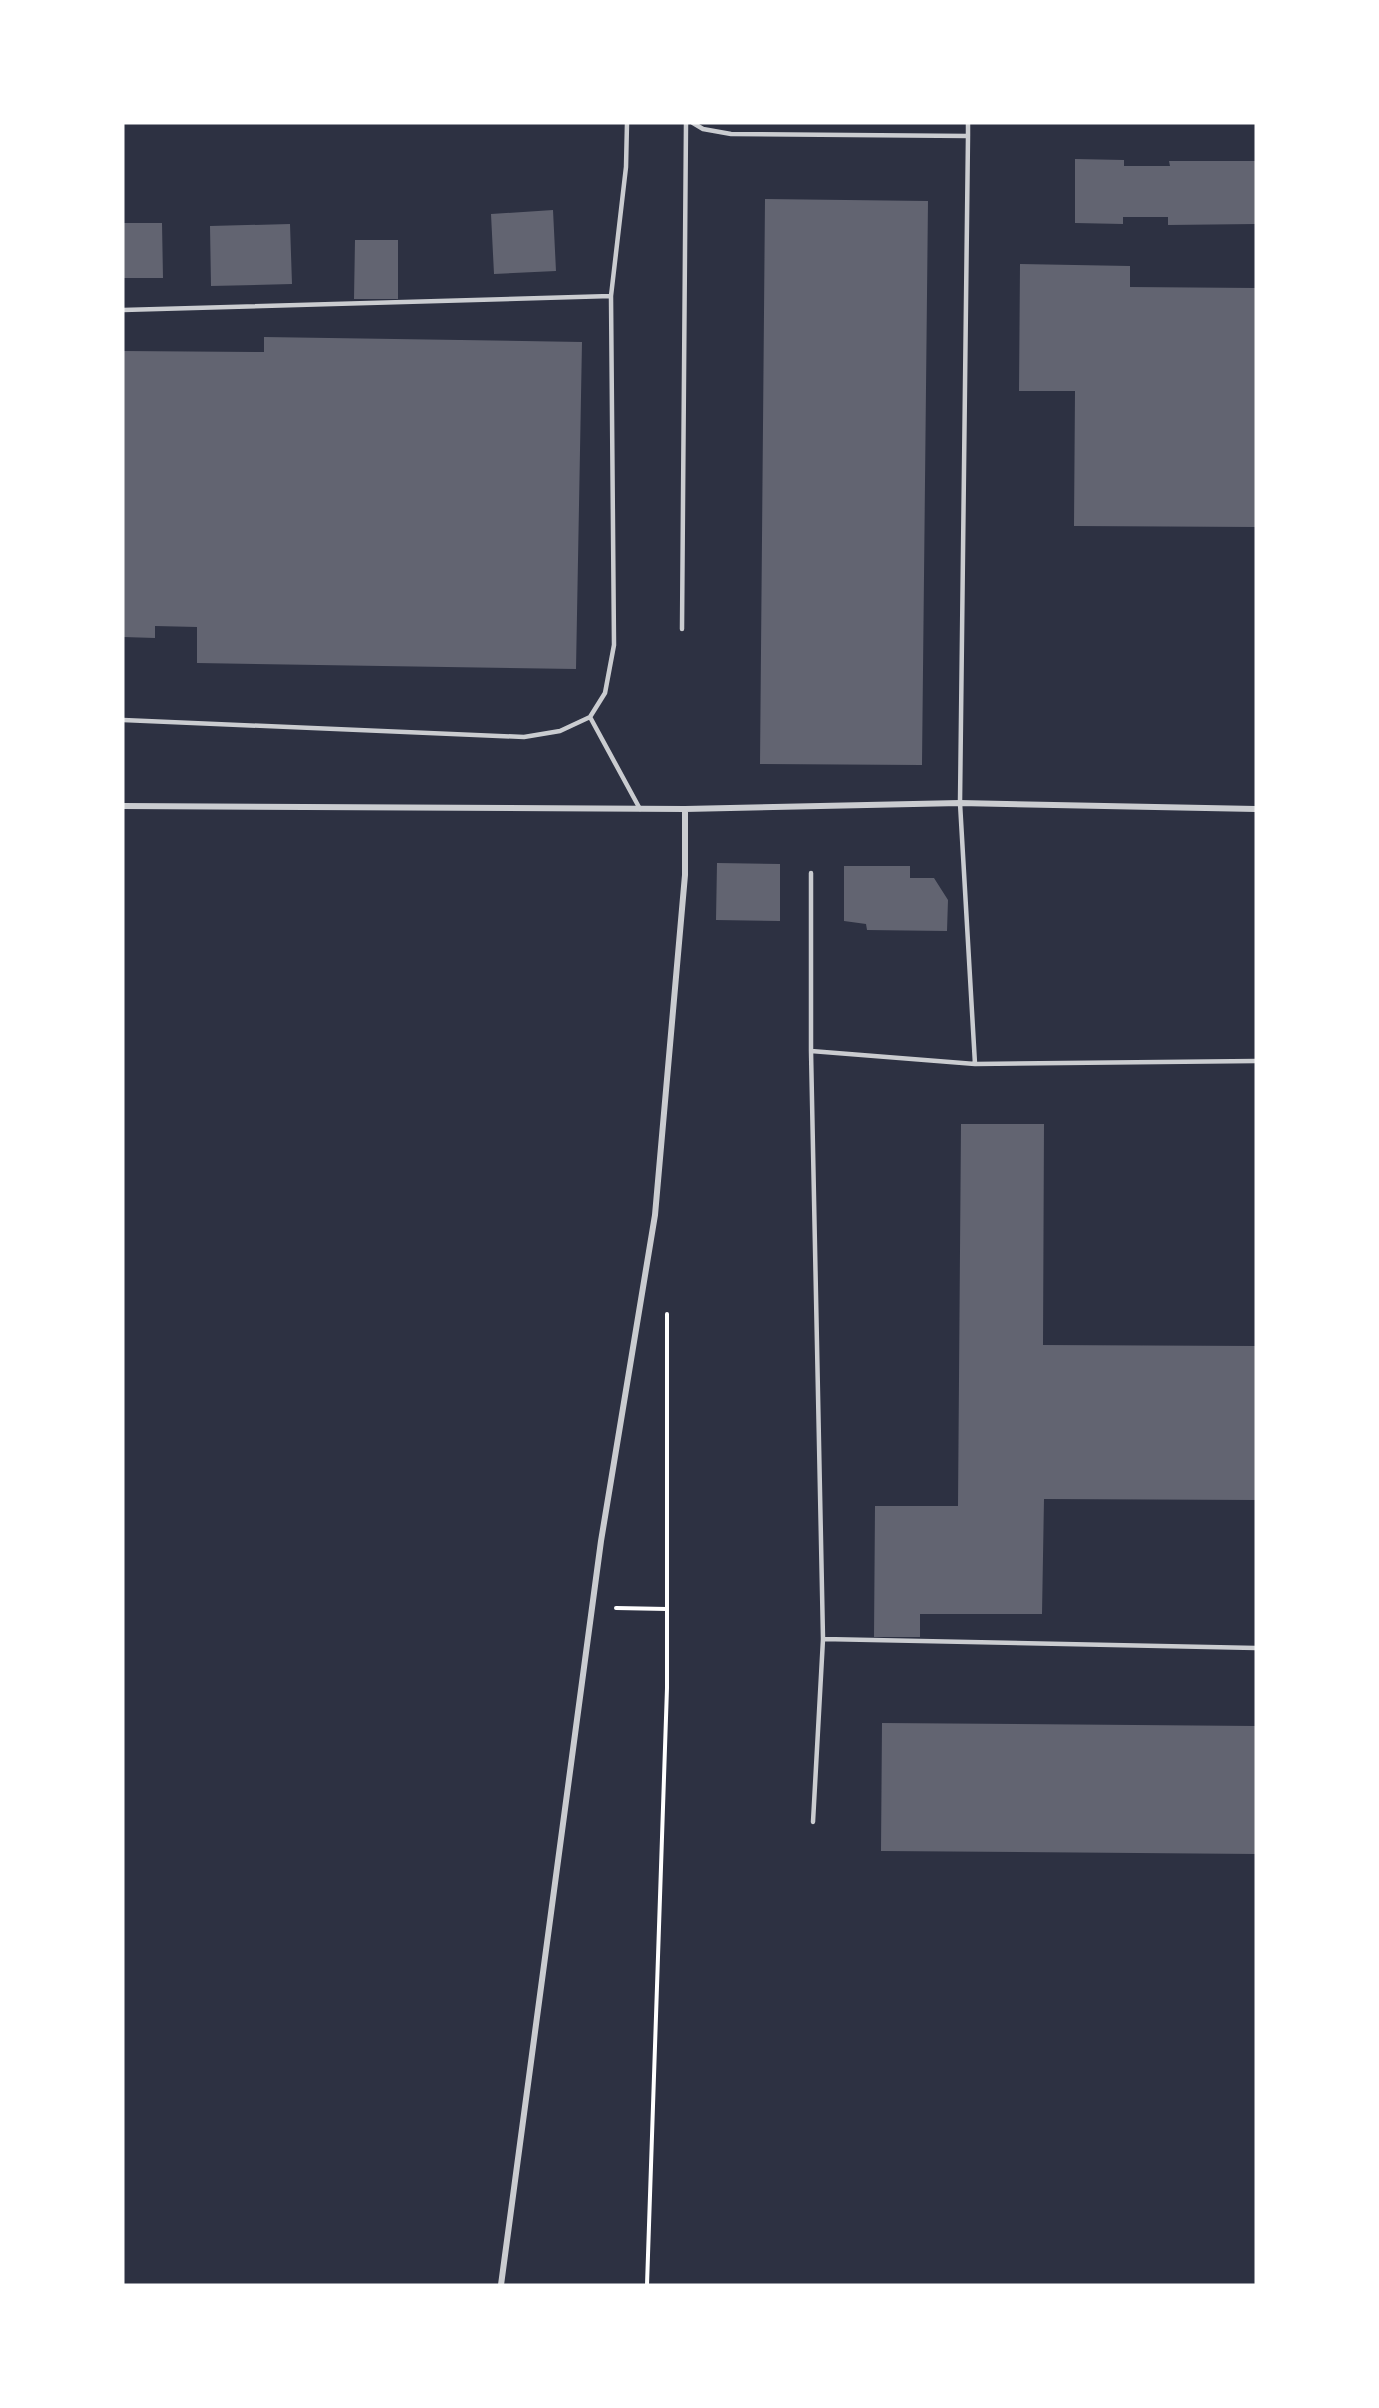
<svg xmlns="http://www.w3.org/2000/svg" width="1379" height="2408" font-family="'Archivo Narrow',sans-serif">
  <rect width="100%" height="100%" fill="#2d3142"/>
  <path fill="#626471" d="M1075,159L1124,160V166H1170L1169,161H1256V224L1168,225V217H1123V224L1075,223Z
    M765,199L928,201L922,765L760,764Z
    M553,210L556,271L494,274L491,214Z
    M123,223H162L163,278H123Z
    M290,224L292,284L211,286L210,226Z
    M355,240H398V299H354Z
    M1020,264L1130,266V287L1256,288V527L1074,526L1075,391H1019Z
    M264,337L582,342L576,669L197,663V627L155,626V638L123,637V351L264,352Z
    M717,863L780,864V921L716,920Z
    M844,866H910V878H934L948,900L947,931L867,930L866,924L844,921Z
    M961,1124H1044L1043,1345L1256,1346V1500L1044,1499L1042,1614H920V1637H874L875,1506H958Z
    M882,1723L1256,1726V1854L881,1851Z"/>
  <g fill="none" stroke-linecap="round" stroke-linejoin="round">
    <path stroke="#fff" stroke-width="4" d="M616,1608L667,1609
      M647,2285L667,1688V1314"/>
    <path stroke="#caccd0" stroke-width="4.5" d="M627,123L626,167L611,296L614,645L605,693L590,717L640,809
      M693,123L703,129L731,134L968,136L960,803L975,1064L811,1051
      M968,136V123
      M123,310L611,296
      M682,629L686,123
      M123,720L524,737L560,731L590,717
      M811,873V1051L823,1639L813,1822
      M975,1064L1256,1061
      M823,1639L1256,1648"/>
    <path stroke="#caccd0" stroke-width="6" d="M123,806L685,809L960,803L1256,809
      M501,2285L601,1541L655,1215L685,875V809"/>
  </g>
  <rect width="1379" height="2408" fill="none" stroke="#ffffff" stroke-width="249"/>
</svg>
